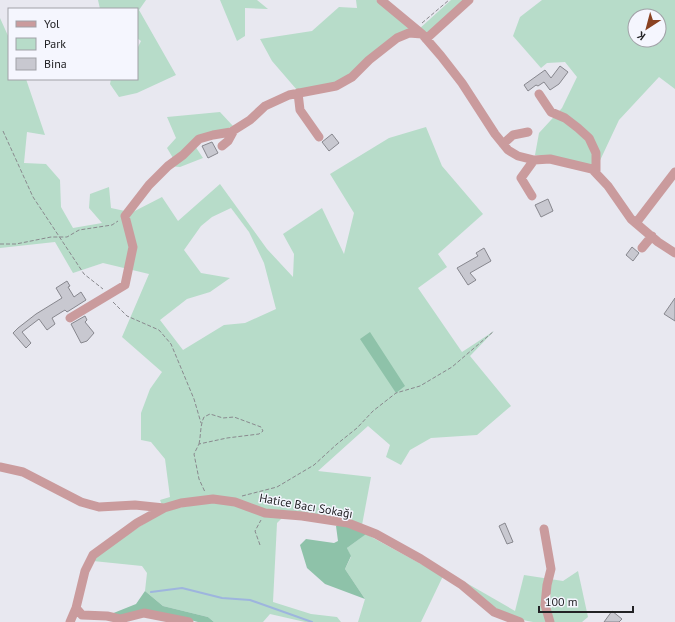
<svg xmlns="http://www.w3.org/2000/svg" width="675" height="622" font-family="'PT Sans',sans-serif">
  <rect width="100%" height="100%" fill="#e8e8f0"/>
  <path fill="#b7dcc9" fill-rule="evenodd" d="M98,0H146L139,10L176,75L137,93L119,97L110,84L111,79H137V49L141,41L137,38V9H100Z
    M220,0H257L268,9L245,8V36L237,41Z
    M356,0H376L413,29L335,85L297,90L272,61L260,39L312,31L339,7L357,8Z
    M451,0H467L427,36L419,29Z
    M542,0H675V89L659,77L619,120L596,169L570,160L535,155L539,133L562,108L577,77L565,62L547,63L541,68L513,36L520,17ZM635,16H659V40H635Z
    M0,18L9,38V79H26L45,135L27,132L24,163L46,164L60,180L61,207L73,228L102,223L89,208L90,194L109,187L111,208L125,211V216L162,197L178,221L220,184L267,249L293,277L294,254L283,234L322,208L344,254L354,213L330,174L389,138L426,127L442,166L483,214L438,254L447,267L418,288L462,352L494,331L470,356L511,406L477,435L431,438L410,450L401,465L386,457L390,445L368,426L318,471L371,477L362,525L266,510L237,500L162,505L160,500L170,497L165,459L151,442L141,440V413L150,389L162,372L122,337L149,274L103,263L73,273L55,242L0,248ZM231,208L249,232L264,263L276,309L245,323L224,325L183,350L160,320L187,299L210,292L230,278L201,273L184,250L201,226L212,217Z
    M220,112L233,126L201,140L195,146L203,158L180,167L168,166L173,158L167,148L176,138L167,117Z
    M213,502L235,505L283,517L277,523L273,602L311,614L337,617L341,622H305L270,614L263,622H214L208,617L163,606L145,591L147,573L142,566L93,561L95,556L165,510Z
    M366,534L443,576L421,622H358L365,599L345,569L351,557L347,548Z
    M578,571L588,617L582,622C566,622 549,622 533,622C504,618 482,601 463,581L515,611L524,575L563,581Z"/>
  <path fill="#8ec2a9" d="M370,332L405,386L396,393L360,339Z
    M348,523L369,532L347,548L351,556L345,569L365,599L325,584L307,568L300,545L306,539L334,543L338,541L336,526Z
    M145,591L163,606L208,617L214,622H198L171,615L120,618L111,614L136,604Z"/>
  <g fill="none" stroke-linecap="round" stroke-linejoin="round">
    <path stroke="#9eb5de" stroke-width="2" d="M151,592L182,588L222,598L250,600L312,622"/>
  </g>
  <path fill="#c8c8d0" stroke="#87878e" d="M560,66L568,72L559,84L550,90L544,82L538,86L536,85L528,91L524,85L545,70L551,78Z
    M332,134L339,143L329,151L322,142Z
    M212,142L218,153L208,158L202,146Z
    M548,199L553,211L541,217L535,205Z
    M632,247L639,253L633,261L626,255Z
    M484,248L491,261L470,273L476,280L468,285L457,268L478,256L476,253Z
    M67,281L70,286L68,287L74,297L81,292L86,300L67,312L65,310L52,318L55,324L47,330L39,319L22,332L31,343L26,348L13,333L18,328L36,314L62,298L56,288Z
    M675,298V321L664,314Z
    M85,316L87,320L85,322L94,333L87,341L81,343L71,324Z
    M505,523L513,542L507,544L499,526Z
    M612,611L622,619L619,622H604Z"/>
  <g fill="none" stroke-linecap="round" stroke-linejoin="round">
    <path stroke="#89898e" stroke-width="1" stroke-dasharray="4 2" stroke-linecap="butt" d="M422,23L449,0
      M3,131L33,197L84,274L103,289
      M0,244H16L51,237H67L79,230L112,225L118,221
      M113,302L127,316L159,330L171,344L194,399L201,423
      M199,444C201,435 200,425 204,417L210,414L223,418L234,417L261,427L263,431L259,434L227,438L199,444L194,454L199,479L205,492
      M242,496L277,487L314,465L337,444L357,428L373,411L396,393L420,386L452,367L494,331
      M260,545L255,531L261,520"/>
    <path stroke="#ca9b9d" stroke-width="9" d="M381,0L422,34
      M426,39L469,0
      M298,93L300,110L319,137
      M539,94L551,112L565,118L578,128L589,138L596,153V173
      M503,144L513,135L528,132
      M222,146L228,141L234,130
      M532,196L521,178L534,160
      M636,223L675,172
      M642,248L652,236
      M70,318L125,285L133,247L125,216L149,185L168,166L183,155L199,139L213,135L231,132L250,120L265,106L289,95L336,86L352,77L369,60L397,38L409,33L422,34L441,56L462,83L495,134L508,150L518,156L534,160L550,159L592,169L608,186L631,219L658,242L675,253
      M0,467L23,472L81,502L99,507L135,505L164,508L181,503L213,499L235,502L265,513L302,516L348,523L376,534L421,559L462,585L494,612L520,622
      M544,529L551,569L547,585L545,605L550,622
      M76,608L82,615L107,616L120,619L144,613L189,622
      M70,622L76,608L85,571L93,555L137,523L164,508"/>
  </g>
  <g text-anchor="middle" stroke-width="3" stroke-linejoin="round" paint-order="stroke">
    <g font-size="12" fill="#222225" stroke="#f5f6fe">
      <text transform="translate(306 506) rotate(10)" y="4">Hatice Bacı Sokağı</text>
    </g>
  </g>
  <rect x="8" y="8" width="130" height="72" fill="#f5f6fe" stroke="#a1a1a7"/>
  <rect x="16" y="21" width="20" height="6" fill="#ca9b9d" stroke="#a1a1a7"/>
  <text x="44" y="28" font-size="12" fill="#222225">Yol</text>
  <rect x="16" y="38" width="20" height="12" fill="#b7dcc9" stroke="#a1a1a7"/>
  <text x="44" y="48" font-size="12" fill="#222225">Park</text>
  <rect x="16" y="58" width="20" height="12" fill="#c8c8d0" stroke="#a1a1a7"/>
  <text x="44" y="68" font-size="12" fill="#222225">Bina</text>
  <g transform="translate(647 28) rotate(216)"><circle r="19" fill="#f5f6fe" stroke="#a1a1a7"/>
  <path d="M0-3L7 15L0 10L-7 15Z" fill="#8a4222"/>
  <text y="-6" font-size="11" font-weight="bold" text-anchor="middle" fill="#222225">K</text>
  </g>
  <path d="M539 606v6h94v-6" fill="none" stroke="#222225" stroke-width="2"/>
  <text x="545" y="606" font-size="12" fill="#222225" stroke="#f5f6fe" stroke-width="3" paint-order="stroke">100 m</text>
</svg>
